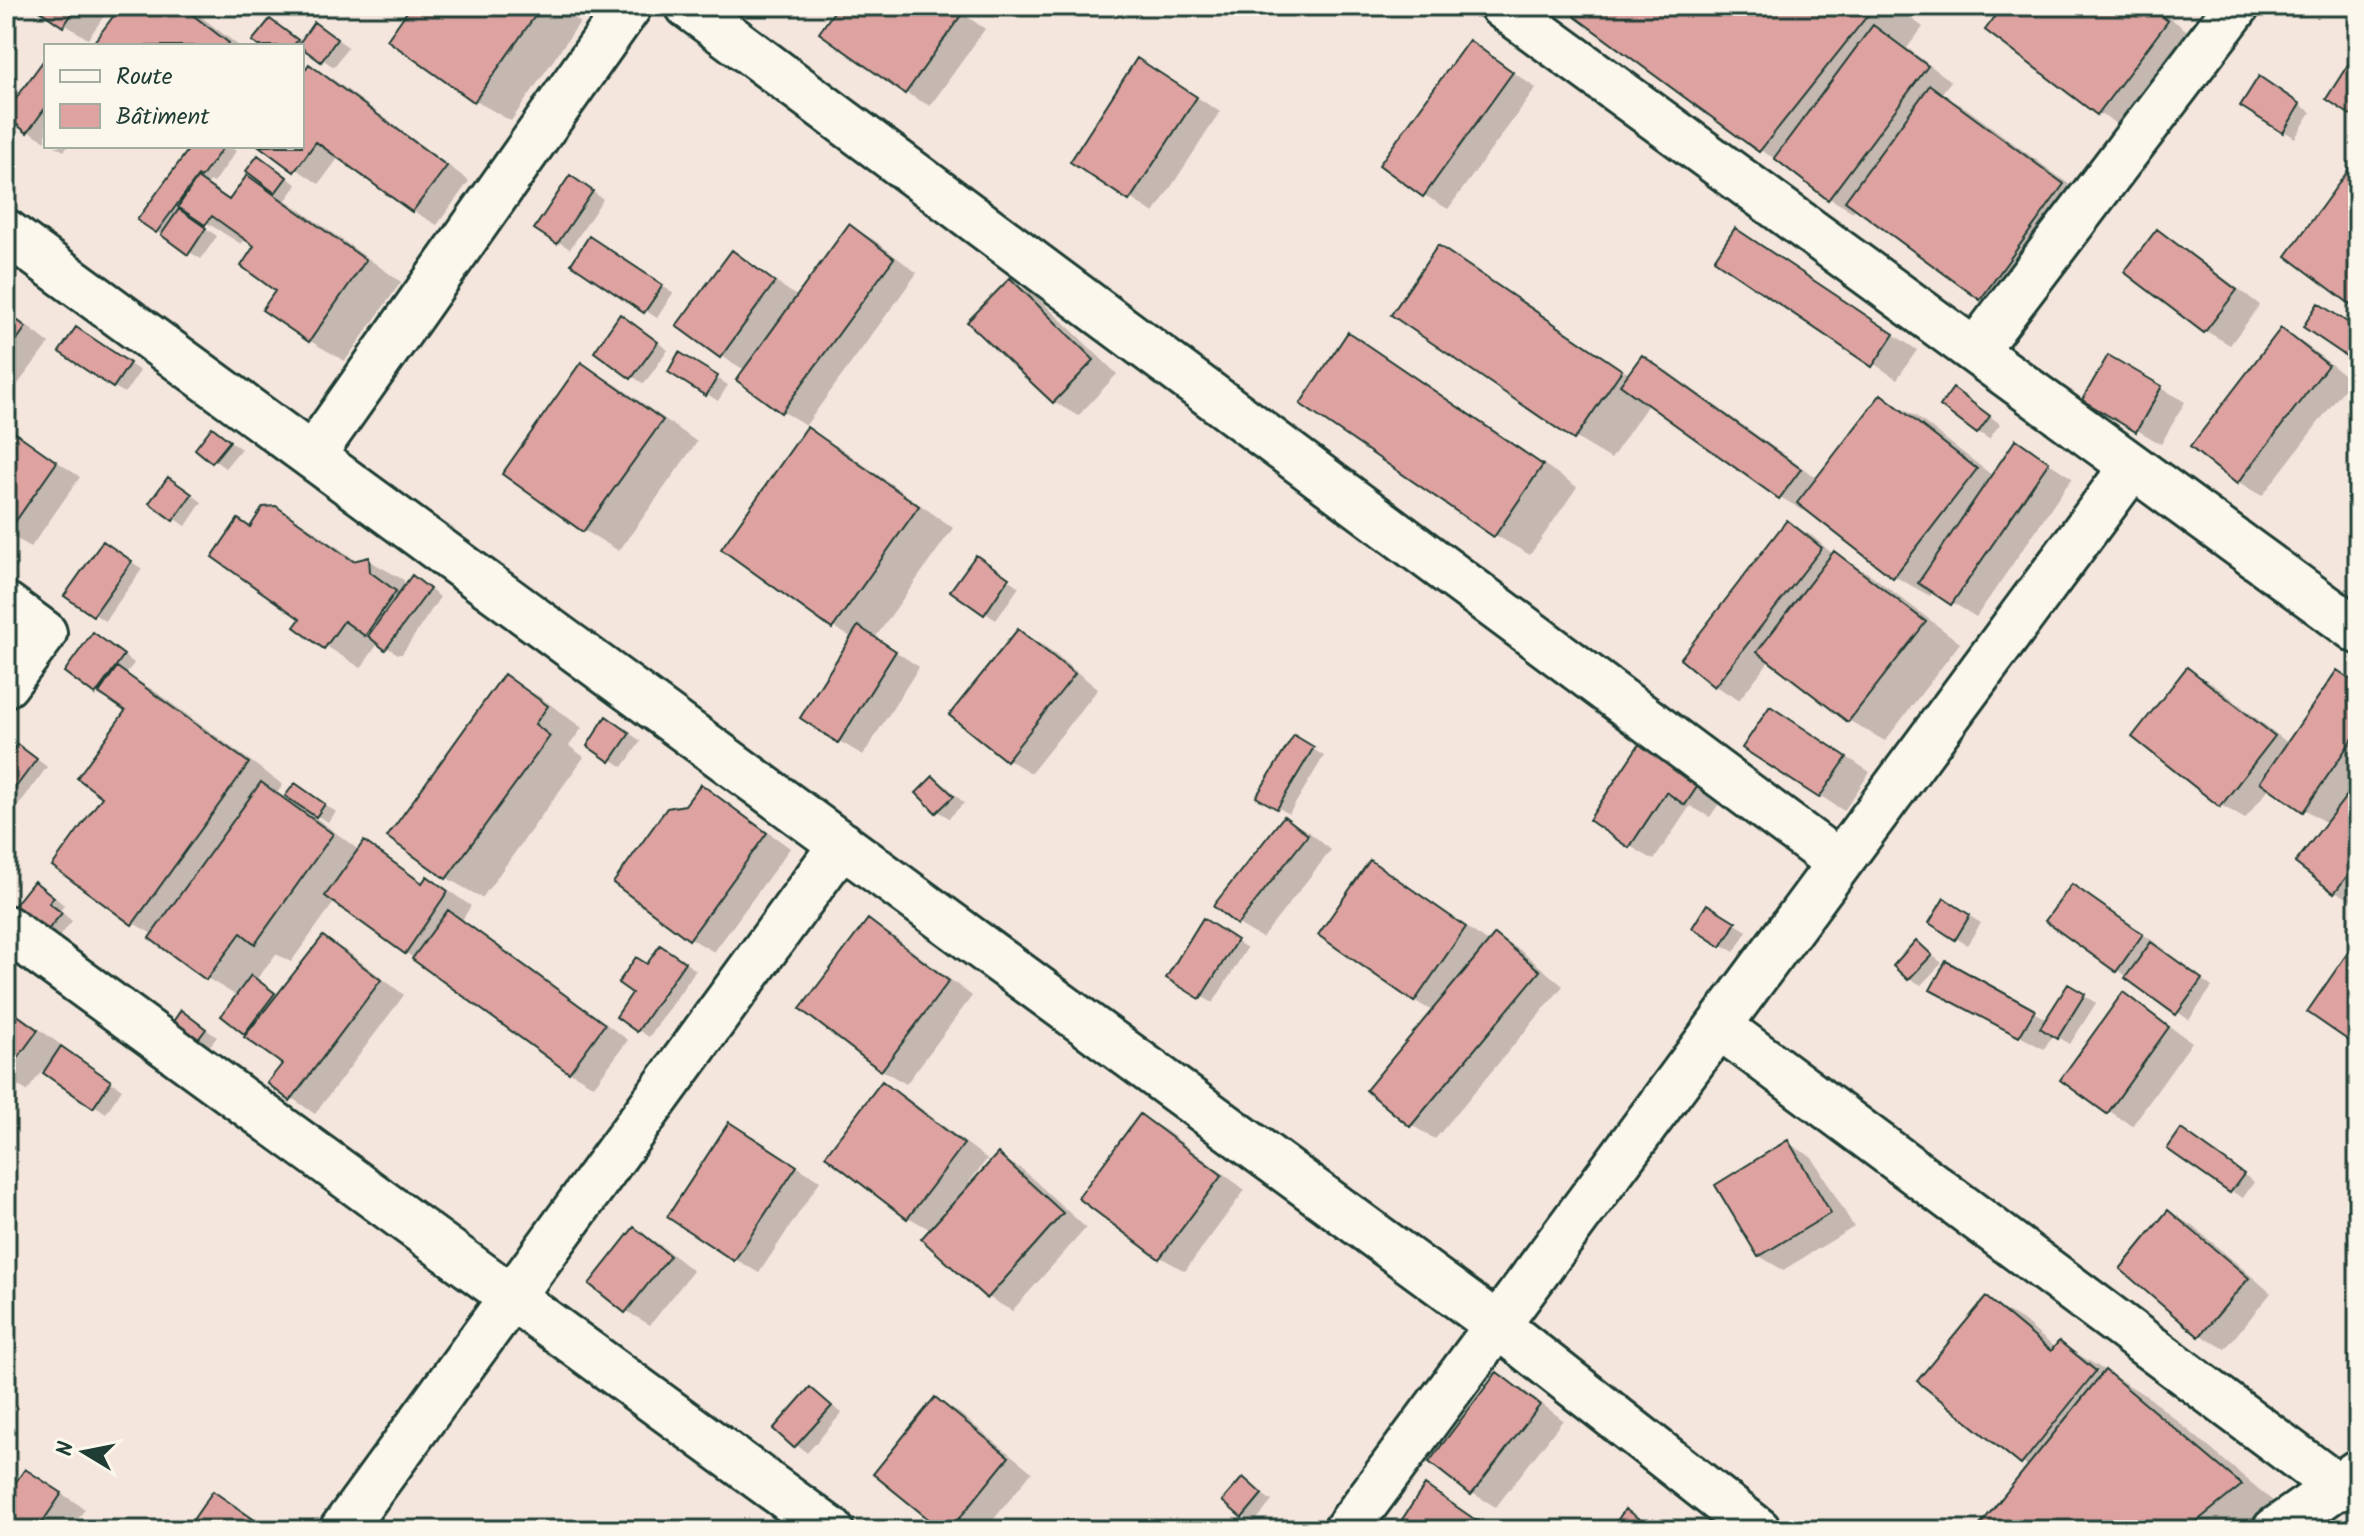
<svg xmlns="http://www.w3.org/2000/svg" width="2364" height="1536" font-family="Kalam,sans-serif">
  <rect width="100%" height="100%" fill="#f5e6dd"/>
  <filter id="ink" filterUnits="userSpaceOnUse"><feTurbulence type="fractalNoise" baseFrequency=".0125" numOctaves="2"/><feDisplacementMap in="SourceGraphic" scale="16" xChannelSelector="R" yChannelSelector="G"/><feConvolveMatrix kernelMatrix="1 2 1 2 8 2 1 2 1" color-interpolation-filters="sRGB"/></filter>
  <g filter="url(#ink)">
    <path fill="#0003" d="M36,6H111L88,39Z
      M124,6H187L239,46H94Z
      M413,6H557L580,22L511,121L476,101L389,40Z
      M841,6H952L985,29L930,106L906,93L822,33Z
      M1584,6H1894L1923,27L1907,48L1951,81L1941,94L1966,108L2098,206L2016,319L1981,298L1856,207L1853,212L1829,198L1788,166L1760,150L1577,15Z
      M1951,6H1966L1961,12Z
      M2006,6H2154L2202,42L2133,133L2098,113Z
      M282,29L301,43L326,31L348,47L334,67L307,49L302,56V46H262Z
      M1470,43L1536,88L1448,209L1424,195Z
      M46,61V141L28,131Z
      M310,66L334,80L469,181L437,225L413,211L339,157L319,184L262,146H302V77Z
      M1162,75L1220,112L1154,213L1072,162Z
      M2271,86L2311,112L2295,138L2243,105Z
      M55,146H68L64,151Z
      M190,146H228L236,151L214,183L210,181L207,186L231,200L247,177L273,193L270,164L297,185L286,200L401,282L345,361L310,341L278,290L257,246L246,238L241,244L188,211L186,215L217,236L201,259L157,232L192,147Z
      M582,184L603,199L570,249L537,228Z
      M850,226L874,240L917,273L806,425L782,411L745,370L721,356L732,252L798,297Z
      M1736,230L1917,350L1897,379L1717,260Z
      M2157,232L2181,246L2260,305L2230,345L2206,331L2127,272Z
      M601,245L673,293L657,318L574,263Z
      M1438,248L1474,268L1630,375L1643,358L1667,371L1818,479L1881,396L1917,417L1993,476L2017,442L2072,478L1976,617L1934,591L1930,596L1894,576L1807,508L1804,511L1780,497L1649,403L1611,459L1576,438L1394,314Z
      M1010,281L1034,294L1117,374L1078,416L1054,402Z
      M6,310L49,343L15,388L6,383Z
      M633,324L668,350L644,384L596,352Z
      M2282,331L2306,345L2351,380L2262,496L2238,482Z
      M1348,334L1383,355L1577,487L1530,555L1495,535Z
      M88,337L140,371L125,393L114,387Z
      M680,355L728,385L718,401L707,394Z
      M2109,358L2185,402L2161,444L2085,399Z
      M582,365L617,385L697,442L619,551L584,530Z
      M1965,397L2000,424L1989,439L1978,432Z
      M6,427L80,477L31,547L6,533Z
      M212,429L241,449L225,468L197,448Z
      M808,429L843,450L953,528L875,638L919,667L863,755L839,741L853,638L833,627Z
      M180,486L202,502L186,526L152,503Z
      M276,508L312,529L358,562L368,560L404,580V590L424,585L440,597L402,654H398L379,642L361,668L296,627L302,618L251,529Z
      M1788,523L1812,536L1834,555L1870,574L1960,643L1885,741L1850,721L1770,660L1739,700L1715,686L1682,659Z
      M115,550L142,569L105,621L94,614Z
      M988,565L1019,587L996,620L985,613Z
      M1019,631L1043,645L1098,689L1031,773L1007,759Z
      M105,641L134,663L126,674L153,690L283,785L277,793L286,799L296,785L336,812L328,822L317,816L316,818L360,851L364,844L424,884L428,879L452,893L471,906L462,920L628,1040L594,1086L570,1072L335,901L291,962L276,954L256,980L279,996L324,938L348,952L404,995L315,1114L270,1083L285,1064L245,1032L237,996L207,978L154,935L133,923L105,797L128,711L109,698L107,700L96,694Z
      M2188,669L2212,683L2289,744L2358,684V904L2335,891L2328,824L2270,787L2245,819L2221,805Z
      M505,677L540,697L582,728L569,746L584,757L482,898L447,878L390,837Z
      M1771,708L1870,772L1844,811L1745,747Z
      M618,726L641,741L623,767L589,745Z
      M1295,738L1324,756L1289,814L1259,796Z
      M1643,743L1724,796L1710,817L1690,806L1654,860L1630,846Z
      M29,753L47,767L6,822V762Z
      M934,778L945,785L964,803L949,818L938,811Z
      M701,787L725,801L790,848L714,952L690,938L686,807Z
      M1285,818L1309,832L1331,850L1262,938L1238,924Z
      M1371,862L1490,943L1496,936L1520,950L1563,986L1435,1139L1411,1125L1434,1012L1415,1001Z
      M2073,886L2166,950L2164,952L2212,987L2189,1020L2048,921Z
      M46,890L64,905L60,911L72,921L55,942L44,936Z
      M1708,907L1747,931L1734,952L1695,928Z
      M1956,908L1981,923L1967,945L1956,938Z
      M1203,921L1247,948L1213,1003L1168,977Z
      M869,922L893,936L972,996L906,1084L882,1070L803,1009Z
      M1916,943L1942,963L1921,985L1909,978Z
      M672,954L696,970L649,1037L638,1030L648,966Z
      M1946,964L2048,1020L2069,987L2096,1003L2070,1044L2053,1034L2044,1049L1957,1003Z
      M2123,995L2192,1042L2132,1126L2063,1080Z
      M6,1005L61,1045L60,1048L122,1089L106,1113L43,1070L27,1091L6,1079Z
      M193,1020L217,1037L200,1058Z
      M883,1084L907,1098L987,1159L965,1188L968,1190L998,1156L1023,1170L1086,1228L1012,1311L988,1297L931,1230L908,1217Z
      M1141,1116L1165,1130L1245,1190L1185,1271L1160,1257L1080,1197Z
      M730,1124L820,1181L759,1273L735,1259Z
      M2193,1138L2254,1182L2243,1198L2231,1191Z
      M1788,1143L1812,1157L1854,1227L1783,1270L1759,1256Z
      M2168,1212L2193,1226L2271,1293L2225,1349L2201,1335Z
      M635,1230L659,1244L693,1271L650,1325L626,1311Z
      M1986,1300L2022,1320L2056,1349L2060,1343L2151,1399L2286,1512L2263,1530H1979L2030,1467L2022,1463Z
      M1498,1375L1522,1389L1563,1420L1496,1507L1472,1493L1431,1462Z
      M811,1390L842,1413L807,1453L776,1429Z
      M935,1400L959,1413L1032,1472L985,1530H945Z
      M1243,1480L1272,1501L1254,1523L1243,1516Z
      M49,1485L85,1509L70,1530H6V1500Z
      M214,1493L238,1507L270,1530H189Z"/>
    <path fill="#dea3a0" stroke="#1f3d34" stroke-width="2" d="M33,6H77L63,27Z
      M121,6H181L229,43L227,46H91Z
      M411,6H542L474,102L387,40Z
      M838,6H951L962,14L905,94L819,33Z
      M1582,6H1875L1759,152L1574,16Z
      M2003,6H2149L2168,21L2097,115L1985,30Z
      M270,19L298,40L293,46H258L252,41Z
      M314,22L337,39L321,62L298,45Z
      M1873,25L1928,66L1828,200L1774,158Z
      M1469,40L1513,72L1423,197L1379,165Z
      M2358,49V120L2326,99Z
      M46,57V107L27,133L6,116V112Z
      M1137,58L1197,97L1129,201L1070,162Z
      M309,64L447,166L412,212L316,142L294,172L259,146H302V74Z
      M2259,76L2300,104L2283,133L2240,106Z
      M1930,85L2064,184L1980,300L1845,201Z
      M191,146H224L201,178L198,176L156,233L137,220Z
      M258,155L287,177L275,193L246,171Z
      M2358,157V310L2286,256Z
      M247,175L366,260L309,342L262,310L275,291L241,266L254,246L212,216L205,225L178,207L197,178L229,200Z
      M570,175L593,191L557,244L534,229Z
      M179,209L206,228L188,255L161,235Z
      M849,224L894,258L781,413L736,380Z
      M1735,228L1894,334L1872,367L1714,260Z
      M2157,229L2237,290L2204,333L2124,272Z
      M589,236L663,285L644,313L571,264Z
      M1438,245L1622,370L1574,440L1391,315Z
      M732,250L775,282L720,358L676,326Z
      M1010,278L1094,360L1053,403L967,322Z
      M2318,303L2358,329V351L2352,360L2303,327Z
      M6,312L26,327L6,355Z
      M620,314L658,342L631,379L594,352Z
      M76,327L130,363L113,388L59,352Z
      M2281,328L2328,365L2237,484L2190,447Z
      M1348,332L1543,465L1494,537L1300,404Z
      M679,352L718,376L706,396L668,372Z
      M1642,355L1801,469L1779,499L1620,385Z
      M2108,355L2162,386L2136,432L2082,400Z
      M581,362L663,420L583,532L502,474Z
      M1953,388L1990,416L1977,434L1940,406Z
      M1881,394L1977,469L1893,578L1797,503Z
      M6,426L57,462L6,535Z
      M212,427L230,441L212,463L195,449Z
      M807,427L919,506L832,629L721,549Z
      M2016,439L2049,462L1951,605L1918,583Z
      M168,477L192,494L173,521L149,503Z
      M276,506L353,561L369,557L370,572L396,591L365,636L344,621L324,649L294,627L300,619L212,557L238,519L250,527L263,507Z
      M1787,520L1822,548L1714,687L1680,659Z
      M103,541L132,561L93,616L64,596Z
      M1834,551L1926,622L1848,722L1757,652Z
      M976,555L1009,578L984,615L950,591Z
      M412,575L430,589L385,650L368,636Z
      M858,626L896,651L838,743L800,718Z
      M1018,629L1075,674L1006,761L949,715Z
      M93,632L124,655L95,695L64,672Z
      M117,667L249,763L132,925L52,866L102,797L77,778L125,711L99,693Z
      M2187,667L2275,736L2220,807L2132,737Z
      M2337,670L2358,684V731L2303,812L2260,782Z
      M504,674L548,706L535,724L550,736L446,879L387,837Z
      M1770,706L1847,757L1819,798L1742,748Z
      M606,716L630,733L610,762L587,746Z
      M1294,735L1314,747L1277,809L1256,797Z
      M1642,740L1701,781L1685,805L1666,792L1629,848L1589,820Z
      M17,744L37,759L6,800V759Z
      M933,776L954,796L936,813L916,793Z
      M2358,781V862L2334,893L2295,863Z
      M261,782L333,834L255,944L241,933L206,980L149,938Z
      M295,783L325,804L316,817L285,796Z
      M701,784L767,833L689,940L613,883L667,808L685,805Z
      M1284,816L1308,835L1237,925L1213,906Z
      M364,841L422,883L427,876L448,891L405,954L325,896Z
      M1370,860L1466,927L1414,1002L1318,935Z
      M34,881L54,897L49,903L62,913L42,937L10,911Z
      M2072,884L2143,934L2116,972L2045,921Z
      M1944,898L1970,915L1955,940L1929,923Z
      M1707,904L1736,922L1721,947L1692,928Z
      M448,910L605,1024L569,1073L412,959Z
      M1203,918L1237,940L1200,999L1166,978Z
      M868,919L949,981L881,1071L800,1009Z
      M1495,934L1540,971L1410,1127L1366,1090Z
      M323,936L381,980L290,1101L267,1083L282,1064L244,1037Z
      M1916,940L1932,955L1908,980L1893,966Z
      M2151,942L2202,979L2176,1015L2125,978Z
      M660,945L685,962L637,1032L616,1017L632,993L618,983L636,957L647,964Z
      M2353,945L2358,948V1047L2307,1012Z
      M1946,961L2035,1010L2019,1037L1930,990Z
      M251,975L275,993L244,1034L221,1016Z
      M2068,984L2085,994L2057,1039L2040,1028Z
      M2123,992L2169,1027L2107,1114L2060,1080Z
      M6,1007L38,1030L6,1074Z
      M181,1010L206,1029L188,1053L164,1035Z
      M61,1046L111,1081L93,1108L43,1073Z
      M882,1081L964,1144L907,1219L825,1156Z
      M1140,1114L1222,1175L1159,1259L1078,1198Z
      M729,1122L797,1166L734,1261L667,1217Z
      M2181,1129L2244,1174L2230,1193L2167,1149Z
      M1788,1140L1831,1213L1758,1257L1715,1185Z
      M998,1153L1063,1213L987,1299L921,1239Z
      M2168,1210L2249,1278L2199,1337L2120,1269Z
      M634,1227L670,1256L625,1313L589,1284Z
      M1986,1297L2051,1351L2059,1341L2096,1371L2021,1465L1917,1381Z
      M2105,1370L2242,1485L2186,1530H1976Z
      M1497,1372L1540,1405L1471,1495L1429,1462Z
      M810,1387L832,1406L794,1448L773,1429Z
      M935,1397L1009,1457L950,1530H942L873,1474Z
      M25,1469L62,1493L37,1530H6V1496Z
      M1243,1477L1262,1494L1242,1518L1222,1501Z
      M1425,1485L1490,1530H1395Z
      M213,1491L269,1530H186Z
      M1625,1509L1655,1530H1611Z"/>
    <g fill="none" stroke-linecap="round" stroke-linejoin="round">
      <defs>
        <path id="minor" d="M688,6L1839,863
          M1502,6L2358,631
          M6,232L1497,1325L1758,1530
          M1975,351L2237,6
          M312,456L629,6
          M6,605L44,633L6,684
          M6,928L831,1530
          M1719,1026L2339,1488
          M342,1530L842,844
          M1346,1530L2132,467
          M2275,1530L2358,1472"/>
      </defs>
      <use href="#minor" stroke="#1f3d34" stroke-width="50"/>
      <use href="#minor" stroke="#fbf7ec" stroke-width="44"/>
    </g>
  </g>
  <rect width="2364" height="1536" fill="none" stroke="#fbf7ec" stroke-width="32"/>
  <rect x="16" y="16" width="2332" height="1504" fill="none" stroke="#1f3d34" stroke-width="3" filter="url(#ink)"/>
  <rect x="44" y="44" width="260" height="104" fill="#fbf7ec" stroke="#a3ada2" stroke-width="2"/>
  <rect x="60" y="70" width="40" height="12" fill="#fbf7ec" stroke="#a3ada2" stroke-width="2"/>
  <text x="116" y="84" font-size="24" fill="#1f3d34">Route</text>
  <rect x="60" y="104" width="40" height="24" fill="#dea3a0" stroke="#a3ada2" stroke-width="2"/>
  <text x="116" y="124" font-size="24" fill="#1f3d34">Bâtiment</text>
  <g transform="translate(84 1452) rotate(280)" stroke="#fbf7ec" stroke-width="6" paint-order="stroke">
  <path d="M0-6L14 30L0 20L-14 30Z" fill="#1f3d34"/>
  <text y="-12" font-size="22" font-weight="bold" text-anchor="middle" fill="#1f3d34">N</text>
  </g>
</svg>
